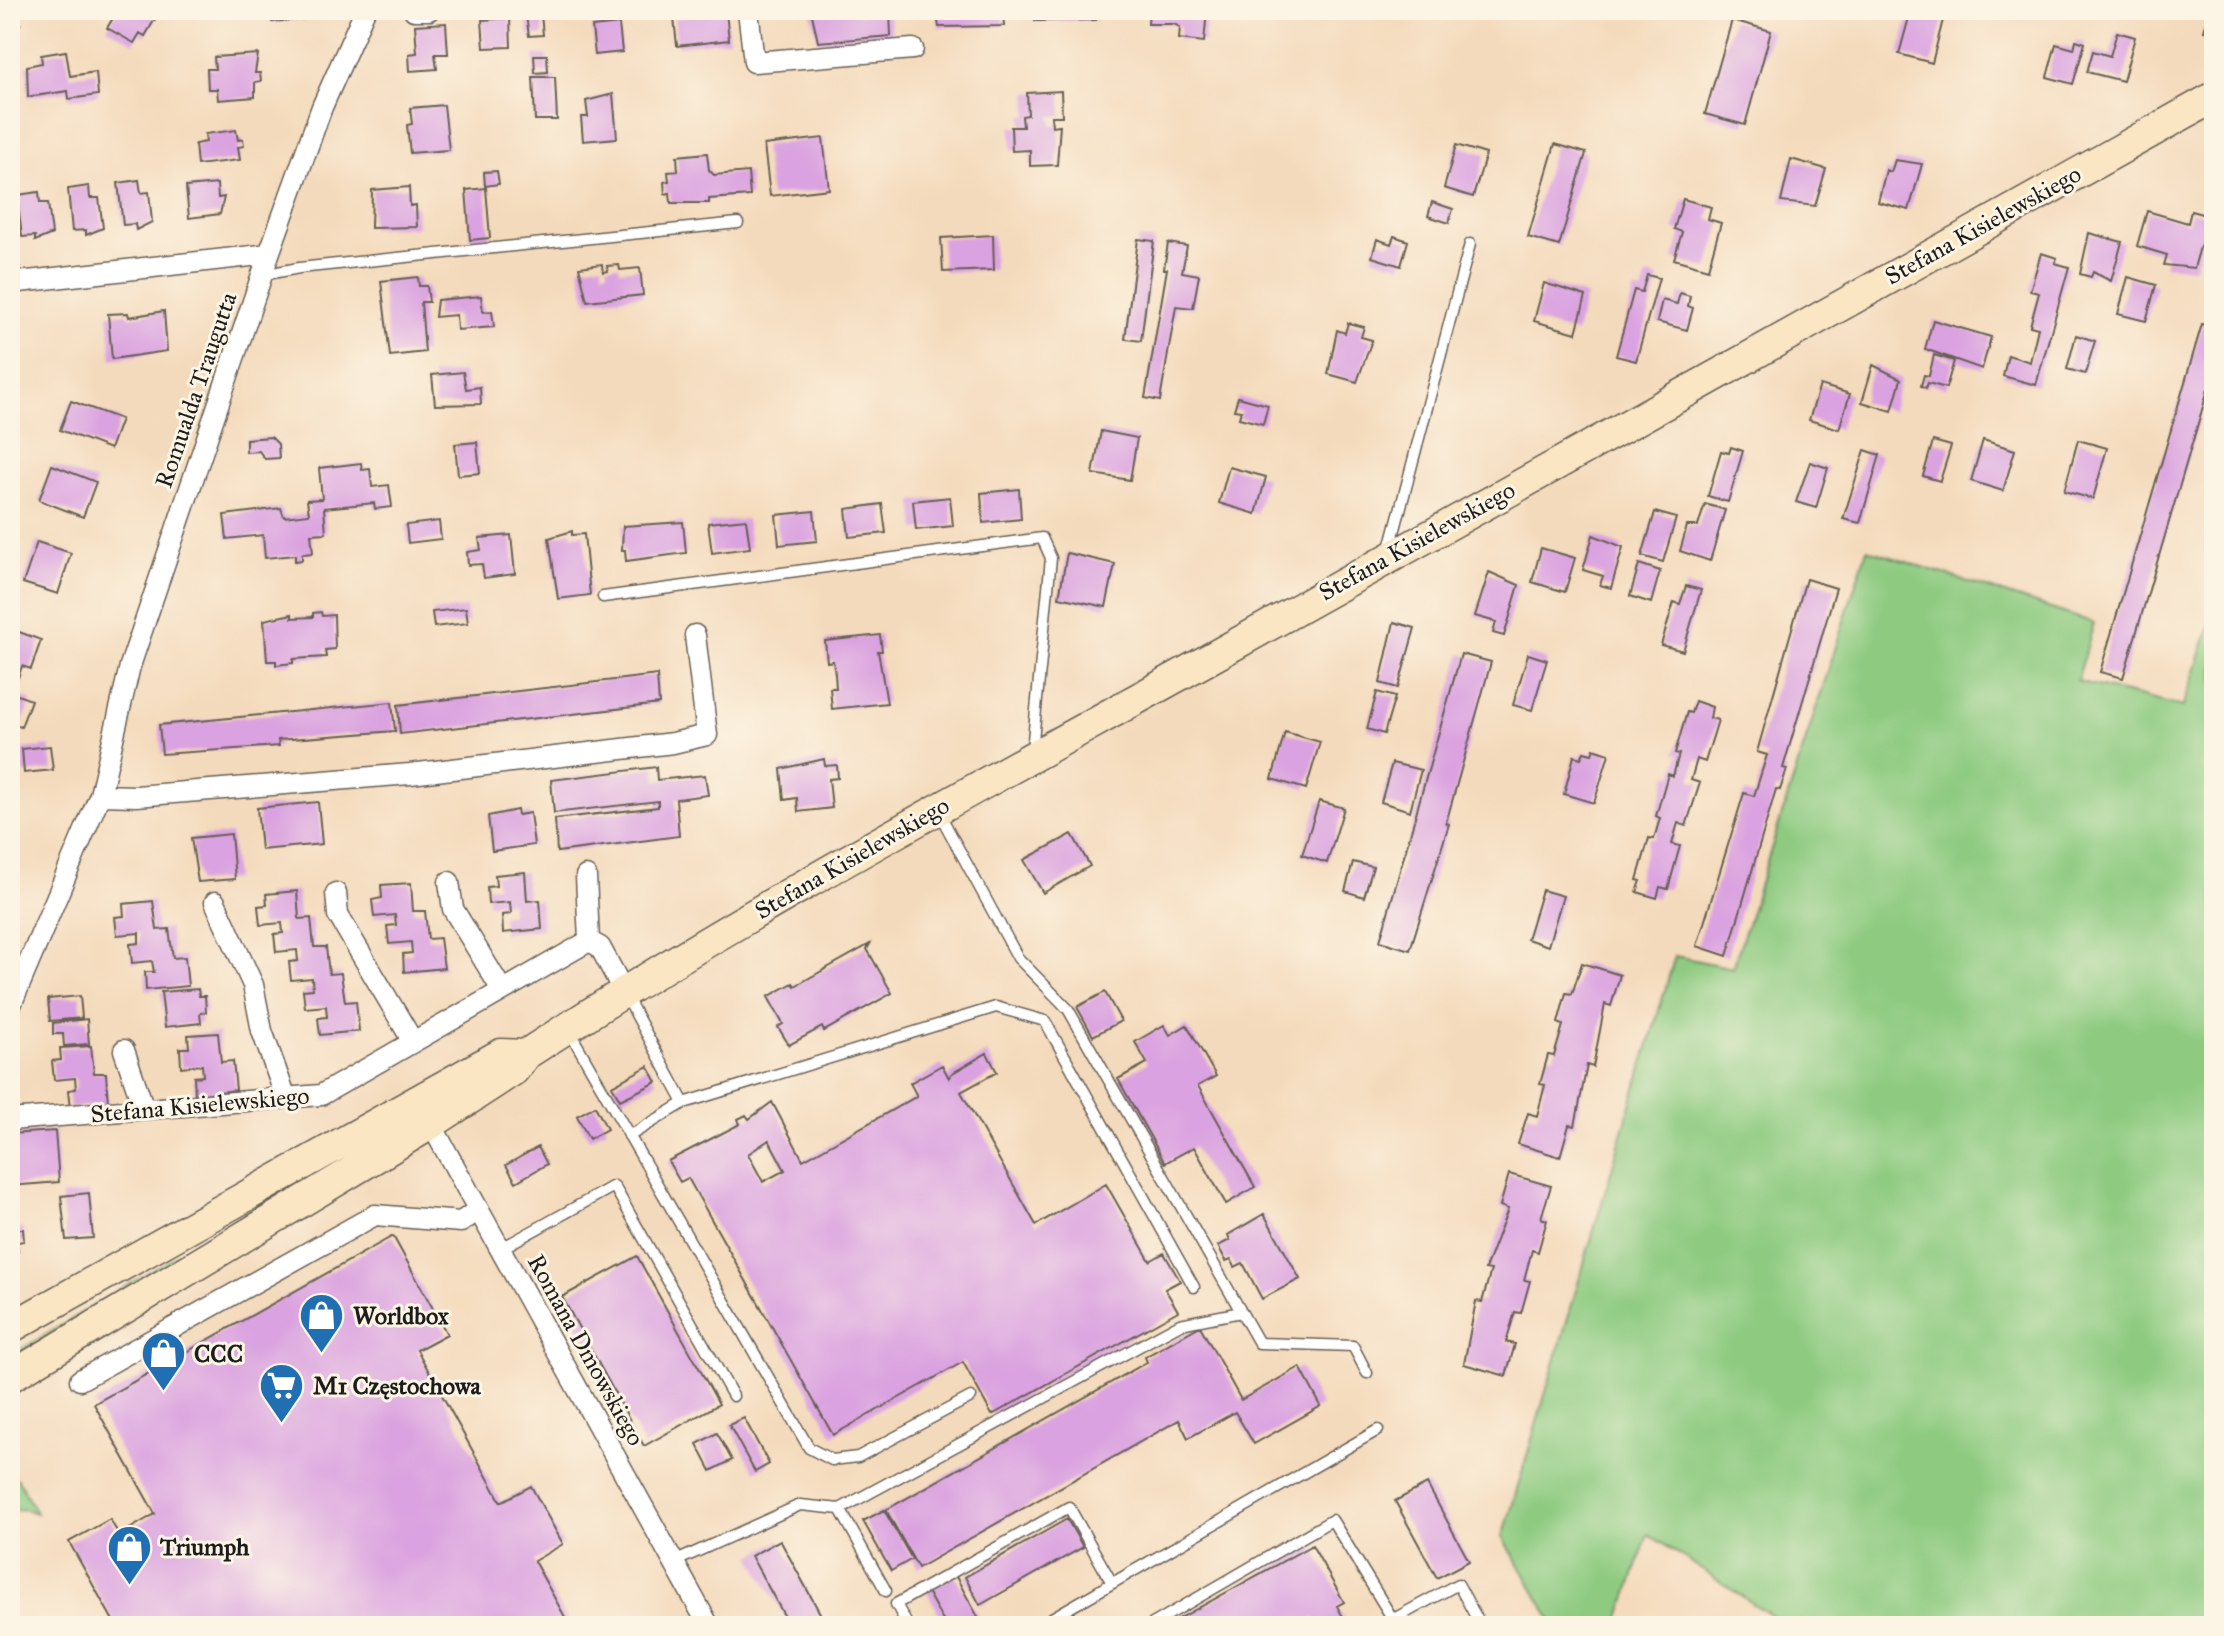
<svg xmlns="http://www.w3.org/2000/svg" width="2224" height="1636" font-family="'IM FELL Great Primer',serif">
  <rect width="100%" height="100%" fill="#fcf5e5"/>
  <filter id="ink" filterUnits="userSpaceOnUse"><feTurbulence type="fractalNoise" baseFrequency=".0125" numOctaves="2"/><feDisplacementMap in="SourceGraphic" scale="16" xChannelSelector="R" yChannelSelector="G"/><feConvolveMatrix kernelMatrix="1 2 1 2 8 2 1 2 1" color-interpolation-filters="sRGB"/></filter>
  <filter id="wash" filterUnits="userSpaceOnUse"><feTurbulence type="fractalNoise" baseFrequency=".006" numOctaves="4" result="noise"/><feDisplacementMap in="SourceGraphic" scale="32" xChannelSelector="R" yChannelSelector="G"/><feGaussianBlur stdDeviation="1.8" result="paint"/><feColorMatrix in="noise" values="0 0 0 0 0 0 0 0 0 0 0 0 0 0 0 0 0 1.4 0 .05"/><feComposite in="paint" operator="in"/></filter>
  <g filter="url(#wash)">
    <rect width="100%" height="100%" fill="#f4dabc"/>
    <path fill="#8ecb81" stroke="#55744e" stroke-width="2" d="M1867,549L2094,623L2077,681L2183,707L2214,614V1626H1787L1648,1534L1617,1626H1555L1503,1537L1675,956L1733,968Z
      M363,1143L369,1152L10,1363V1356C128,1286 244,1212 363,1143Z
      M10,1464L15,1479H18L36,1513L24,1509L10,1511Z"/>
    <g id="blocks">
      <path fill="#daa2e0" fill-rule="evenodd" d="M118,10H152L158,14L145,36L140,33L134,43L107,28Z
        M271,10H305V19L272,22Z
        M811,10H859V15L890,11L891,36L818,42Z
        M936,10H1003L1004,26L939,27Z
        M1035,10H1095L1096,20L1035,21Z
        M1149,10H1207L1204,42L1179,39L1180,27L1174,24H1148Z
        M1911,10L1945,12L1932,63L1899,54Z
        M2210,10H2214V33L2204,31Z
        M726,12L729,40L677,46L674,18Z
        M541,14L543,35L529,36L526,15Z
        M10,18L20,24L10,41Z
        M510,18L511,47L484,48L482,20Z
        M1732,20L1771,31L1745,125L1705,114Z
        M446,23L448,54H435L437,69L410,71L409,54L417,53L415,25Z
        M619,24L622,52L595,55L592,27Z
        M2117,32L2135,37L2123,81L2087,72L2093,51L2110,56Z
        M2076,40L2085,43L2073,84L2047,77L2056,44L2074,49Z
        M66,51L70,76L96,72L98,95L69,99L68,91L28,97L27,66L42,63L41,55Z
        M258,54L255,73H260L261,81L255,82V97L218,100L217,89H208L207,69H215L214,57Z
        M534,55H547L548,72L535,73Z
        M533,77H555L557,120H535Z
        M1061,91L1062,116H1051L1052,126L1060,125L1057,165L1030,166V150L1012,151L1011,127H1023L1022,116L1028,115L1027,93Z
        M613,94L617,138L583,141L581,117H588L586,101Z
        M444,105L449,150L410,153L407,125L412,124L410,108Z
        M236,130L238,140L243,139L244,146L238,147L240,160L197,165L195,144L206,142L205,134Z
        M823,138L829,189L770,196L764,145Z
        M1555,144L1586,153L1559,246L1528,237Z
        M1456,145L1486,154L1473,197L1444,188Z
        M707,153L709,170L714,175L748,172L750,196L709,199V203H671L670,193L665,194L664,182L669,181L668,172L678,171L677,156Z
        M1791,159L1826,169L1815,206L1781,202Z
        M1895,160L1922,164L1909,210L1878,202L1886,170L1891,172Z
        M497,171L499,184L485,186L484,172Z
        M139,180L141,193L149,192L152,222L136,230L135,224L123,225L118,183Z
        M217,184L218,198L224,197L220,214L189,218L186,187Z
        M89,186L90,198H99L103,228L86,235V230L72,231L68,189Z
        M409,187L410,206L416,205L417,227L371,228L372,190Z
        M486,188L490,238L470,240L466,190Z
        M39,192L40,203H48L52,234L35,241V236L22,237L17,195Z
        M1683,199L1711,207L1708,219L1721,223L1708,269L1674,259L1682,232L1674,229Z
        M1432,202L1453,209L1449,223L1428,216Z
        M2147,211L2188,223L2191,211L2209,216L2194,268L2164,265L2167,255L2137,246Z
        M2089,233L2122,242L2111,281L2093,272L2091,277L2080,274Z
        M993,235L994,270L943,272L941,238Z
        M1394,236L1408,241L1401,266L1372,257L1377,239L1391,244Z
        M1138,239L1154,241L1141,341L1125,339Z
        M1168,243L1187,246L1182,272L1199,275L1193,308L1176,306L1160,401L1145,398L1167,269H1164Z
        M2041,253L2057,258L2055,263L2069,267L2036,385L2003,376L2008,355L2030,362L2038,328L2030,326L2039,293L2030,291Z
        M602,264L603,272L608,271L607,266L619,265L620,270L640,268L643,295L587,301L579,267Z
        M1647,275L1659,278L1636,361L1616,356L1634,290L1642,292Z
        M418,277L419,286H427L429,302H421L425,352L390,356L381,281Z
        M2128,277L2156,285L2146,321L2118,314Z
        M1544,283L1586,296L1576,333L1534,321Z
        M1680,293L1690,296L1688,306L1693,308L1687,330L1657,322L1662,300L1677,304Z
        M481,296L483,312L492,311L494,327L457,330L456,315L435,317L437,300Z
        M164,311L167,351L112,359L108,314L128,313L129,317Z
        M1933,320L1991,337L1982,369L1925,349Z
        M1348,323L1364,327L1361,337L1372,340L1357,382L1328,374L1337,330L1345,333Z
        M2202,324L2214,327V369L2123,678L2100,672Z
        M2076,335L2095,341L2085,374L2067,369Z
        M1934,355L1954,361L1946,388L1928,383L1926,388L1921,386L1924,375L1929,376Z
        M1873,365L1901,379L1892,411L1862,402Z
        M463,372L466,389L480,387L481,404L435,405L432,375Z
        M1820,385L1850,394L1839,429L1809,420Z
        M1238,397L1268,405L1263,424L1239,418L1241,411L1234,410Z
        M71,401L121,419L110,449L60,430Z
        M1101,431L1137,438L1130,480L1093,474Z
        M271,437L278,444L279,458L265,459L259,451L246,452V439Z
        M1983,440L2015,450L2003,491L1971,481Z
        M2078,440L2107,448L2093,499L2064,491Z
        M1933,441L1951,446L1940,481L1923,476Z
        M477,442L480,473L458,475L455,444Z
        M1731,447L1743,451L1728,502L1708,496L1721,451L1729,453Z
        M1865,450L1880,455L1860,523L1843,519Z
        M1810,462L1828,468L1816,508L1796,502Z
        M361,463L362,470L370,469L372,487L389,485L392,507L375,509L374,503L324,508L326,533L311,534L313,553L302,554V560L295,561V555L265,558L263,535L227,539L224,515L281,508L284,517L309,514L307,500L322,499L319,468Z
        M52,465L96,482L83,517L39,500Z
        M1229,467L1266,477L1256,514L1219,503Z
        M1019,489L1021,519L983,523L981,493Z
        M950,497L953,526L916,530L913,501Z
        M882,504L886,533L849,537L846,509Z
        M1705,504L1725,510L1710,561L1680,551L1687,526H1698Z
        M814,511L817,541L779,545L776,515Z
        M1655,512L1676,518L1663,562L1642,556Z
        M746,519L750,548L712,553L708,523Z
        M439,521L441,539L408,543L406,525Z
        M683,522L686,553L626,561L625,550H622L623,526Z
        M572,531V535L584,534L590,595L558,599L549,538Z
        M511,535L515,574L484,578L482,564L468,565L467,552L481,550L479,538Z
        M1593,535L1623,547L1611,588L1600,585L1603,576L1583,570Z
        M37,542L71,553L58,594L23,583Z
        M1541,548L1575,558L1565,592L1532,582Z
        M1067,553L1115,564L1106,607L1059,597Z
        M1639,564L1660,571L1651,603L1630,596Z
        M1489,572L1519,585L1504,636L1493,633L1496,622L1475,616Z
        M1806,579L1836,588L1783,768L1787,769L1780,790L1776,789L1727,956L1697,946L1744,793L1754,796L1767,755L1757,752Z
        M1686,586L1701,590L1683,651L1661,645L1674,602L1680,604Z
        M466,608L468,623L434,627L432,612Z
        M321,612L322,616L334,615L335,649L325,650L326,657L293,659V663L276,665V661H267L264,620L292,614V618L313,617V613Z
        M1394,622L1415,628L1398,688L1380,683Z
        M11,629L41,640L31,669L22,666L18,678L10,675Z
        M880,635L882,651H878L887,703L832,709L830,688H836L835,674L833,661L827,662L825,641Z
        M1461,654L1491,662L1446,823L1449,824L1410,950L1380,941Z
        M1528,654L1547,660L1532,710L1513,705Z
        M657,675L659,704L400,734L398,705Z
        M10,692L31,700L21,727L10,723Z
        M1377,692L1395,697L1384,734L1367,729Z
        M1695,701L1712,707L1710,718L1718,720L1705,762L1697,759L1691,780L1700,783L1686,826L1678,823L1672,844L1680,846L1668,889L1660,887L1657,898L1637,892L1641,881L1637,880L1649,838L1654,839L1660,818L1656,816L1668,774L1673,776L1679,754L1675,753L1687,712L1691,713Z
        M392,702L395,731L278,740L279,746L162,754L159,725Z
        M1285,732L1320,742L1306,789L1272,779Z
        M50,746L53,770L24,773L22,749Z
        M1594,749L1609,754L1594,803L1564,794L1574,756L1581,758L1584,752L1592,754Z
        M824,759L825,766L837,765L838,778L829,779L832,808L798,812L797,798L784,800L781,769Z
        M1392,763L1421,770L1410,811L1381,802Z
        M656,767L657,780L705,775L708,795L676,799L679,836L557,852L555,819L658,807V801L554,813L551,780Z
        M1319,801L1344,808L1327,863L1302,855Z
        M318,802L322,844L261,850L257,808Z
        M517,810L518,815L530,813L534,845L492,851L488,816Z
        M231,834L235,879L198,882L191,838Z
        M1072,834L1090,866L1043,893L1024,860Z
        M1353,862L1373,867L1364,897L1345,891Z
        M525,872L527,901L540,900L542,929L503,933L502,915L511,914L510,902L488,904L487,887L496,886L495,875Z
        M411,883L413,911H425L428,939L440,938L444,968L404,972L403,954L412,953L411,942L389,944L387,926L396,925L395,915L374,917L372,900L382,898L381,885Z
        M1542,890L1563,896L1548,946L1527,939Z
        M297,891L299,919L311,918L314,947H326L329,974L341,973L345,1002L356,1001L359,1031L320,1035L318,1018L327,1017L326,1006L305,1008L303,990L313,989L312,978L291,980L289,962L298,961L297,950L276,952L274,934L283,933L282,923L260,925L258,906L267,905L266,894Z
        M153,901L157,930L169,929L173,958L185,957L188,986L146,990L145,972H154L152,961L132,963L130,944L139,943V933L117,935L115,917L124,916L123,904Z
        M870,944L867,949L892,993L824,1031L822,1027L789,1045L778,1027L783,1024L768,997L793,983L795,986Z
        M1582,963L1620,975L1611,1006L1605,1004L1593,1067L1587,1065L1575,1126L1569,1125L1560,1157L1518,1144L1528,1113L1537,1116L1545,1085L1540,1084L1548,1055L1554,1056L1563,1025L1558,1023L1566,993L1572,994Z
        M198,989L199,996H205L206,1012L200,1013L201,1023L165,1027L161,992Z
        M1105,992L1121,1021L1093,1036L1077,1007Z
        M80,996L82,1018L50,1021L48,999Z
        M87,1019L89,1044L64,1046L63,1034H53V1023Z
        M1164,1025L1170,1035L1187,1025L1216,1076L1198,1086L1255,1187L1226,1204L1194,1147L1165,1163L1118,1079L1147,1063L1135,1042Z
        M218,1033L221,1062L233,1061L236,1090L195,1095L194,1077L203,1076L202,1065L181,1067L180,1048H189L188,1035Z
        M91,1046L94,1073H106L108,1104L70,1108L68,1090L76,1089L75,1078L54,1080L52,1061L61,1060L60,1048Z
        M987,1053L997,1072L961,1092L1036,1225L1106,1184L1150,1261L1164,1253L1180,1281L1165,1289L1178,1311L992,1415L963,1362L833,1435L688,1178L680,1182L668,1161L740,1124L738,1119L746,1115L749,1119L772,1102L803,1160L917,1096L910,1083L942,1065L949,1078L951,1074ZM769,1140L785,1170L763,1182L748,1154Z
        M648,1066L657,1082L620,1100L612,1086Z
        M595,1106L607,1129L589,1139L577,1116Z
        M55,1131L59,1182L10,1186V1134Z
        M538,1147L547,1164L516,1182L506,1165Z
        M1509,1174L1551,1186L1541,1218L1547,1220L1538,1252L1532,1250L1524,1280L1530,1281L1521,1313L1515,1312L1506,1342L1515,1344L1506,1376L1464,1364L1476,1301L1482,1302L1491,1270L1485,1269L1508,1209L1500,1206Z
        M89,1193L93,1238L66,1240L61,1196Z
        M10,1213H15L16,1229H23L24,1241L17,1242L18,1252L10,1253Z
        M1264,1214L1300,1279L1262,1299L1243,1263L1235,1267L1231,1259L1226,1261L1218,1246L1230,1240L1228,1235Z
        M393,1236L447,1334L417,1350L501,1502L531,1486L563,1544L534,1561L570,1626H116L69,1542L110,1519L119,1535L155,1514L94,1404Z
        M637,1256L719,1404L644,1446L562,1297Z
        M1200,1326L1241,1400L1300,1367L1321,1406L1254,1444L1235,1412L1188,1438L1179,1420L918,1568L886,1510L1147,1362L1145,1357Z
        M744,1418L769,1464L755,1472L729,1425Z
        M717,1433L732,1460L711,1471L697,1444Z
        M1427,1484L1469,1561L1437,1578L1395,1501Z
        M884,1510L912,1559L891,1571L863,1521Z
        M1067,1519L1083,1547L980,1605L965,1577Z
        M780,1540L827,1626H790L751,1556Z
        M1312,1545L1344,1602L1337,1606L1347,1624L1343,1626H1318L1314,1618L1301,1626H1166Z
        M955,1575L978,1617L961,1626H946L926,1590Z"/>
    </g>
  </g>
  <g filter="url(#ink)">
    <use href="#blocks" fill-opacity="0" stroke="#685e54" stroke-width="2"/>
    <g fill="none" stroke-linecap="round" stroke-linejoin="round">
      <defs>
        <path id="service" d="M262,275L299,268L738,223
          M1389,552L1470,244
          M603,597L1042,538L1051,558L1032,750
          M938,811L1018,958L1068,1009L1259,1343L1353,1346L1367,1373
          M626,996L684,1103
          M568,1029L809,1448L832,1460L858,1457L971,1397
          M629,1136L684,1103L996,1007L1045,1021L1194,1287
          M500,1249L614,1186L733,1396
          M840,1509L886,1591
          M674,1562L800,1505L840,1509L1180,1324L1241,1312
          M1394,1619L1458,1584L1481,1626
          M908,1626L896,1604L1069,1507L1112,1583
          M1038,1626L1378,1430
          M1149,1626L1332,1520L1397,1626"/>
        <path id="minor" d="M414,10H429
          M748,10L754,62L913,49
          M10,283L269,254
          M100,795L136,796L410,774L673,743L707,735L695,635
          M586,876L589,941
          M449,882L453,909L502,990
          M336,893L338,915L412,1040
          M215,902L253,985L262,1031L286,1098
          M10,1007L100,795L130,666L269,254L322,107L365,10
          M124,1050L144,1109
          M426,1115L709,1626
          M10,1120L321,1095L589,941L600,947L623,990
          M80,1380L375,1215L461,1222L478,1210"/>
        <path id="secondary" d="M10,1328L501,1054L525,1055
          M10,1377L431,1124L514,1070L525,1055C746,911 979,787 1209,659C1544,472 1879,284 2214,97"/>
      </defs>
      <use href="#service" stroke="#685e54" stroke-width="13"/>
      <use href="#minor" stroke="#685e54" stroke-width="23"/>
      <use href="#secondary" stroke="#685e54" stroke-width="33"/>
      <use href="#service" stroke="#fff" stroke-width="10"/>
      <use href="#minor" stroke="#fff" stroke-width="20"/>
      <use href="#secondary" stroke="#fbe6c4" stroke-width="30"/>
    </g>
  </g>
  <defs>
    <symbol id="shop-pin" viewBox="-11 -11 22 30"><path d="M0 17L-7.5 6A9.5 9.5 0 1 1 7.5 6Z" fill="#1f6fb2" stroke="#fcf5e5"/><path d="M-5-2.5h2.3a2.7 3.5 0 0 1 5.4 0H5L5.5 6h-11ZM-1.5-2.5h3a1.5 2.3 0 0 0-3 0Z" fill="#fff"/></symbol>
    <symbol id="supermarket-pin" viewBox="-11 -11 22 30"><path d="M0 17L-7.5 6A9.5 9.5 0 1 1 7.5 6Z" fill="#1f6fb2" stroke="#fcf5e5"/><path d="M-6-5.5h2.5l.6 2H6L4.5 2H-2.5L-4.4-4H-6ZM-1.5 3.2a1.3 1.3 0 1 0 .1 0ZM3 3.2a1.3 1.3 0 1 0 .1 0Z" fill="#fff"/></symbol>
  </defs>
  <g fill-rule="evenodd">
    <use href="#shop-pin" x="296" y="1290" width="51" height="69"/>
    <use href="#shop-pin" x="138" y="1328" width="51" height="69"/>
    <use href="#supermarket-pin" x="256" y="1360" width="51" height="69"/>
    <use href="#shop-pin" x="104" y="1522" width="51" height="69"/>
  </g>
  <g text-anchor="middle" stroke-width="6" stroke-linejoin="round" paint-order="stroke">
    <g font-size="24" fill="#1c1c1c" stroke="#fcf5e5">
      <text transform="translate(1983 225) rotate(-29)" y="8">Stefana Kisielewskiego</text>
      <text transform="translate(196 390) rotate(-71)" y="8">Romualda Traugutta</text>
      <text transform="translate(1417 541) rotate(-29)" y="8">Stefana Kisielewskiego</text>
      <text transform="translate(852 858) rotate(-30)" y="8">Stefana Kisielewskiego</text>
      <text transform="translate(200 1105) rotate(-5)" y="8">Stefana Kisielewskiego</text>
      <text transform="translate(586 1350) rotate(61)" y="8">Romana Dmowskiego</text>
    </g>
    <g font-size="24" font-weight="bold" fill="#1c1c1c" stroke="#fcf5e5" text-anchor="start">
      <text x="353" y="1324">Worldbox</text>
      <text x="194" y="1362">CCC</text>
      <text x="313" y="1394">M1 Częstochowa</text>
      <text x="160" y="1555">Triumph</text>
    </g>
  </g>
  <rect width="2224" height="1636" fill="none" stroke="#fcf5e5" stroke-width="40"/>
</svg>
